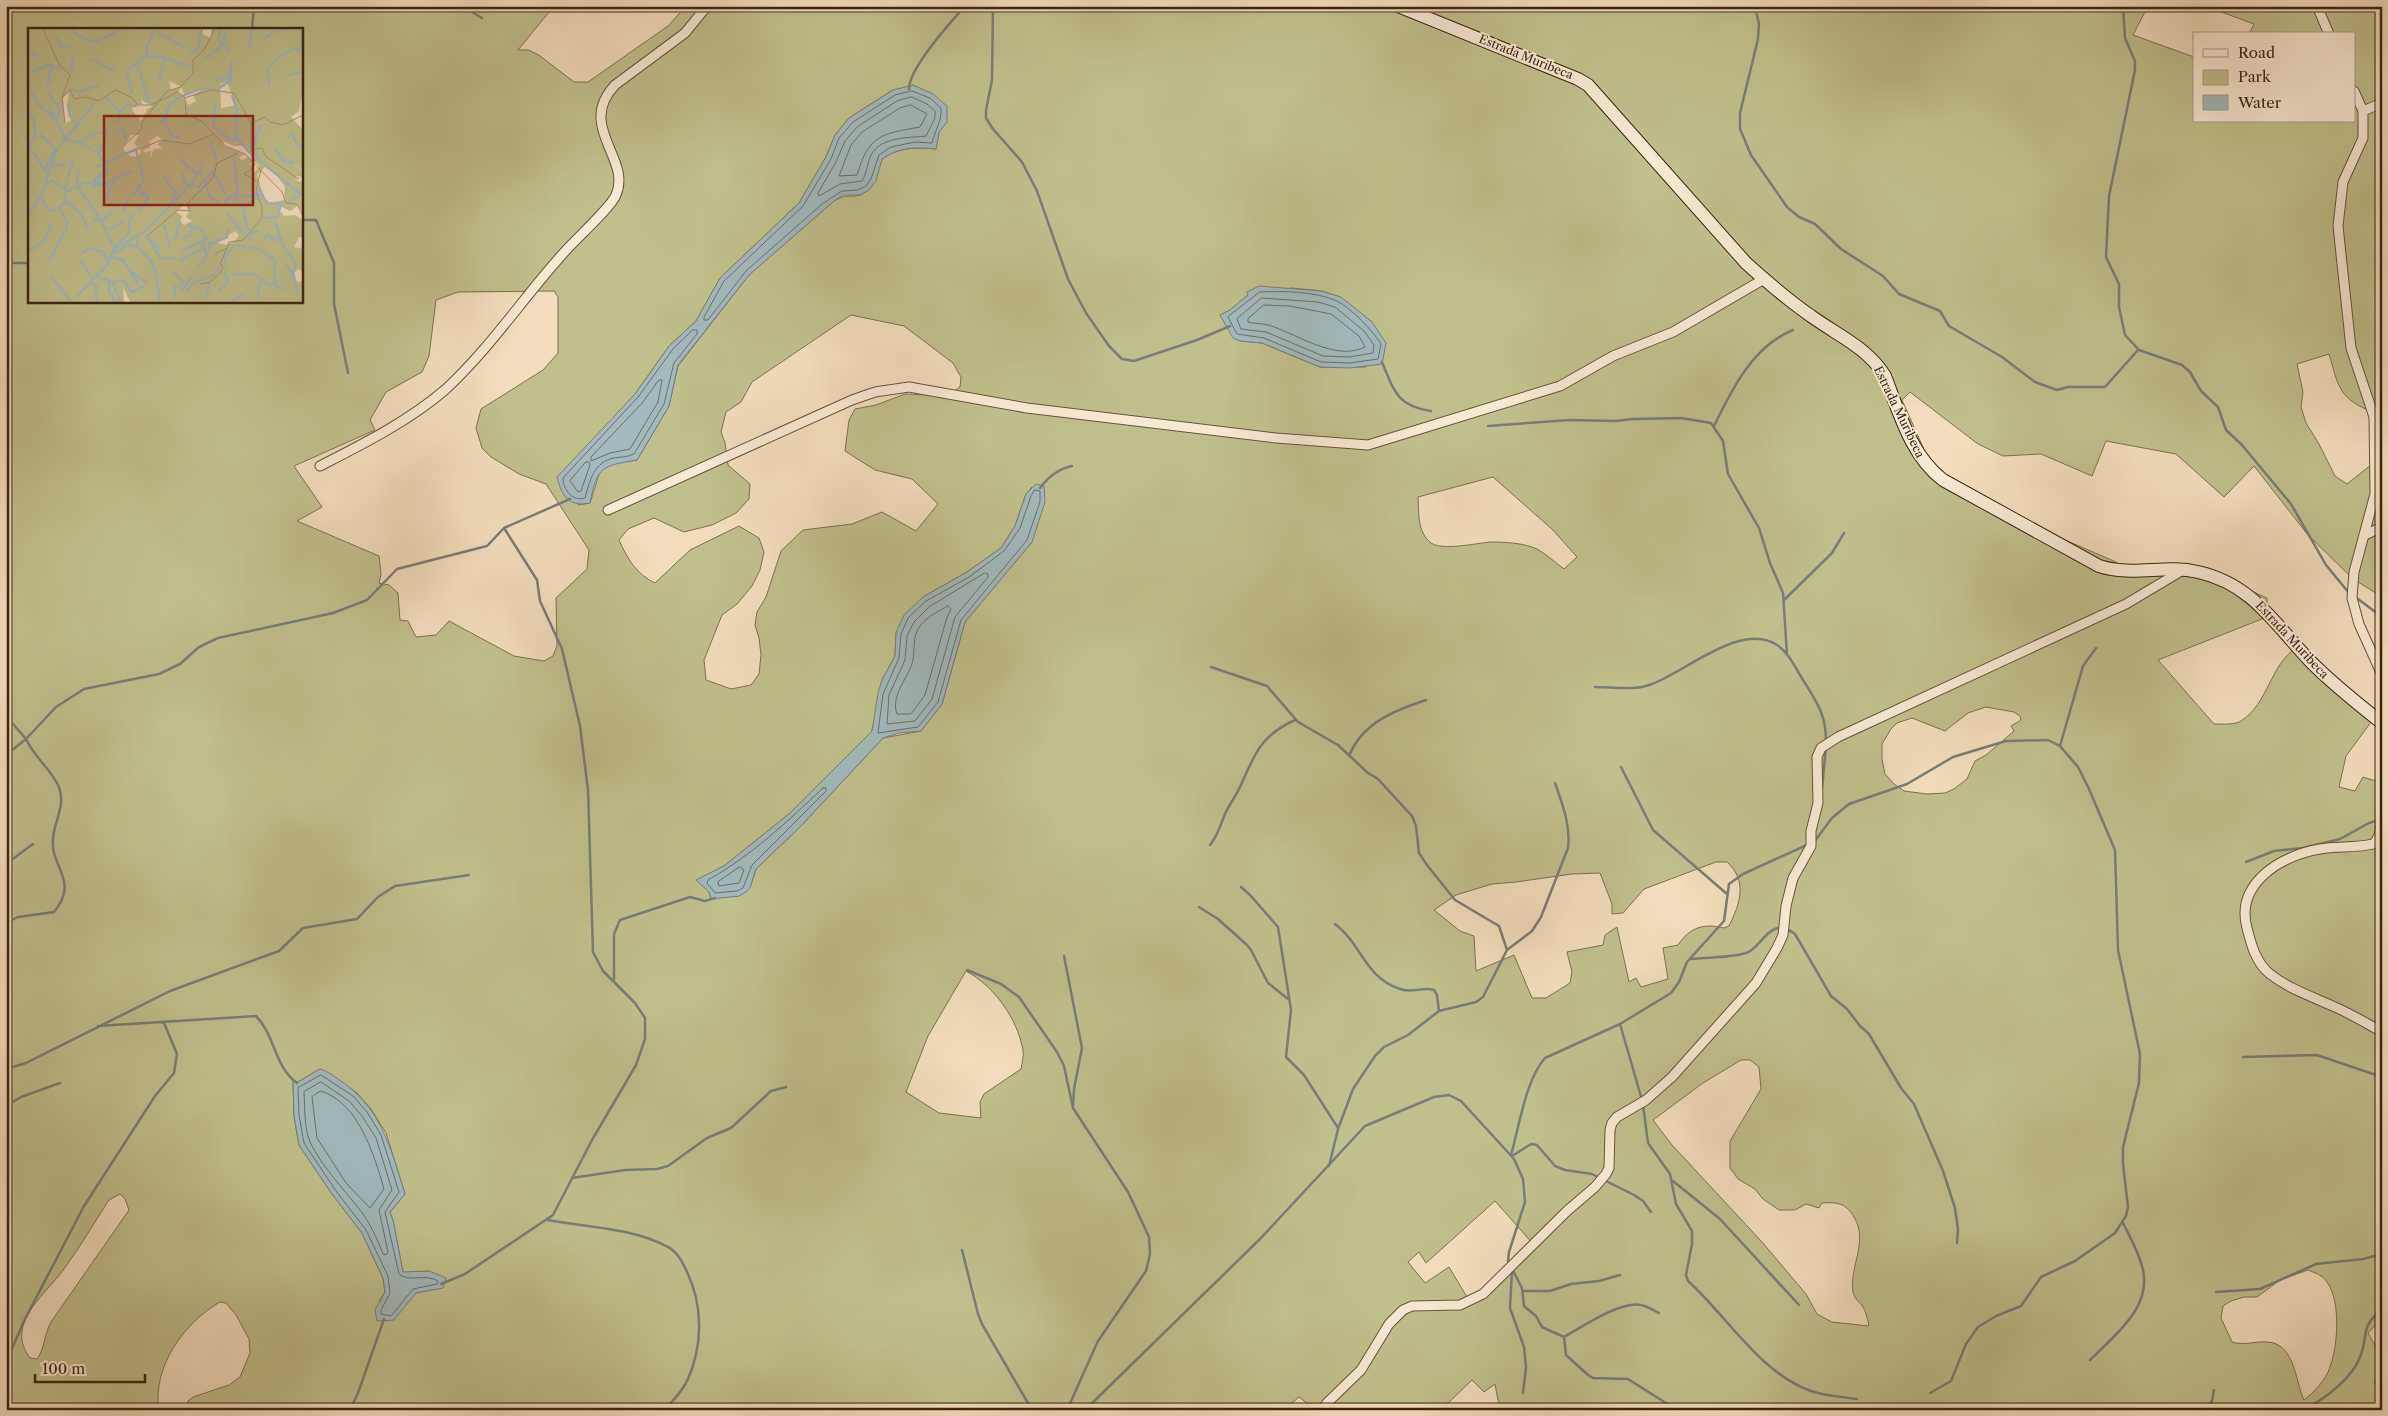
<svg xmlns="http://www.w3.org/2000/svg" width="2388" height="1416" font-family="'Libre Caslon Text',serif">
  <rect width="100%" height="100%" fill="#f2debc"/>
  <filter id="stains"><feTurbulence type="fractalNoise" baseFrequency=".004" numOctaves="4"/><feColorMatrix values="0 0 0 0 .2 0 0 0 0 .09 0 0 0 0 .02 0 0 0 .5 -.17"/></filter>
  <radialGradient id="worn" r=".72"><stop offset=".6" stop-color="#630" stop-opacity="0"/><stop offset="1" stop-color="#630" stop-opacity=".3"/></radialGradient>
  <path fill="#c0c08c" stroke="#7d724e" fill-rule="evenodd" d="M6,6H554L518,50H529L540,56L574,82H588L668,26L686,6H2148L2133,35L2194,57V121H2354V34H2249L2254,24L2205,6H2382V597L2352,578L2308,535L2254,466L2224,497L2176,454L2106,441L2092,476L2041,454L2003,456L1978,444L1910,392L1902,400L1926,454L1938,475L2035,527L2116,562L2121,567L2149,566L2235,584L2267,598V617L2158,660L2214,724C2222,724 2235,725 2241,721C2268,704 2270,665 2296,648L2374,718L2346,756L2339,787L2355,791L2363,777L2382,783L2377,867L2382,887V1318L2368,1333C2379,1353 2388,1362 2374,1383L2382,1386V1410H1504L1498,1400L1495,1384L1484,1392L1472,1380L1441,1410H1316L1299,1397L1284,1410H185L188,1401L193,1397L229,1385L240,1377L250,1353L249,1339L236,1315L226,1303L220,1302C184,1323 152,1367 159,1410H6ZM29,29H301V301H29ZM893,90L946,122L939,132L936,149C916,147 899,147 882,159C877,173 875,189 860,195C850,198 847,193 834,201L749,275L678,366L669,406L637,460L614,463L600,471L590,503L578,505L635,394L669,346L696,321L720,278L799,203L826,157L835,135L849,118ZM1292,288L1321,291L1340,297L1372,322L1366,367H1320L1262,343L1240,341L1220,315L1230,310L1248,295ZM554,291L558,297V353L543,370L481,409L476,428L482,448L491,457L519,474L546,484L589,550L587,569L556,598L557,646L553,656L544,661L514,656L449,621L436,635L416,637L408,621L400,620L398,593L389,585L379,583L381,574L379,556L297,521L322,507L294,466L375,430L370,420L386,392L422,372L429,356L436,300L458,292ZM851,315L904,326L953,363L961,377L960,387L953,392L927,395L905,394L876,405L855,409L849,420L845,451L875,470L912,479L938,504L916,531L882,512L852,524L803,530L781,551L766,597L757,612L755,625L759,638L761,655L759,674L751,685L731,689L706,680L704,660L722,615L737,604L752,586L760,570L764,552L759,538L739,526L690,550L655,583C636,574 627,558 619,540L628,529L654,518L684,532L712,525L736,513L749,499L750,484L728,465L725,443L721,432L726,412L741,402L752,382ZM2329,354C2338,383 2337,397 2368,410L2374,431L2371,465L2347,484L2335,476L2319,444L2306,423L2301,407L2303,392L2297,364ZM1493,477L1553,530L1577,557L1564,569C1556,563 1546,554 1537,549C1524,543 1505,542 1491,542C1477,543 1443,551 1431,543C1417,532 1419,512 1418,497ZM1032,487V542L965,622L942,704L921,731L883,738L800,827L756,869L750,888L739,896L711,898L709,892L697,880L724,866L789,814L872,731L882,680L895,656L896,633L923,597L967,572L1001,548L1015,526L1026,494ZM1986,707L2014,712L2020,716L2021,720L2011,726L2014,731L1986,755L1975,761L1967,779L1954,789L1945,793L1927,794L1904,791L1894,784L1885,774L1882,759V744L1891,729L1897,723L1912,718L1945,731L1968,713ZM1716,862H1727C1748,881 1740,904 1729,926L1724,928C1704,923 1690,927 1678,945L1663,948L1668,979L1641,987L1636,978L1629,982L1617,927L1605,935L1603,945L1567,952L1572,972L1570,983L1546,998H1532L1514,955L1476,971L1474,936L1460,931L1434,910L1456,895L1492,884L1516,882L1572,874L1600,873L1612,904V914L1623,913L1644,889ZM966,971C994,986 1017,1018 1023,1050C1024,1056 1022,1063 1021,1069L984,1094L980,1102L981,1118L939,1113L906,1092L928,1036ZM1741,1060H1750L1759,1067L1761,1089L1730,1141V1168L1738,1179L1755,1189L1763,1199L1779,1210H1795L1806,1204L1819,1208L1822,1203C1837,1202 1846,1203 1854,1217C1869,1242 1849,1266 1853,1292C1855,1300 1859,1301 1863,1307C1866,1312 1868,1320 1869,1326L1832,1322L1817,1314L1806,1294L1762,1242L1672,1145L1653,1120L1703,1083ZM320,1069L357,1093L371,1109L386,1133L405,1194L390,1212L393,1220L403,1273L429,1271L428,1290L416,1293L408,1301H379L385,1292L383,1278L362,1233L332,1194L299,1145L294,1116L293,1082H298ZM120,1194L125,1199L129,1210L51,1322C44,1334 45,1349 37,1359L30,1358C4,1324 46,1294 64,1269C80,1247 94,1223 109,1200ZM1495,1201L1534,1245L1470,1302L1449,1267L1425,1283L1408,1262L1419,1252L1426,1263ZM2308,1270C2315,1273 2323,1275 2327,1282C2341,1301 2338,1346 2330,1367C2326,1380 2314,1392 2304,1400C2295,1381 2295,1343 2267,1342C2255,1341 2244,1346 2232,1342L2221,1318L2223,1306L2231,1301L2244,1297H2257L2280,1280Z"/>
  <path fill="#a2b9bd" stroke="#787e78" d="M913,85L933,94L947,106V122L939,132L936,149C916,147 899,147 882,159L876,181L869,190L860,195H843L834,201L749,275L678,365L669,406L637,460C602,466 597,466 590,503C569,507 562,497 557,477L635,394L669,346L696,321L720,278L799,203L826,157L835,135L849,118L893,90Z
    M1259,286L1321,291L1341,297L1372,322L1386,343L1382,364L1350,368L1320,367L1262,343L1240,341L1233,338L1220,315L1230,310L1248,295L1247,292Z
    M1036,484L1044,486L1045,502L1032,542L965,622L942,704L921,731L899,733L883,738L800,827L756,869L750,888L746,892L739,896L711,899L709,892L696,880L724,866L789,814L872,731L878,693L882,680L895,656L896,633L904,615L923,597L967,572L1001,548L1015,526L1026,494Z
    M320,1069C330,1072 336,1078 344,1083C383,1112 391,1150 405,1194L390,1212L393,1220L403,1272L429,1271L446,1278L443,1288L416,1293L394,1320L377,1321L375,1310L385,1292L383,1278L362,1233L332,1194L299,1145L294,1116L293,1081L298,1082Z"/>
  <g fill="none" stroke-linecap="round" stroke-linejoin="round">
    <path stroke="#6e6f67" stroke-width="1" d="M912,91L930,98L941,108C942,121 935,130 932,143L915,142L891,147L879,155L871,179L866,186L858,190L842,191L822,204L746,271L708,320H704V317L724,281L803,206L831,159L839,138L853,122L895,95Z
      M912,97L927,104L935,111V118L926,136C910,138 881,136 871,155C867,163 867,174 862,181L840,184L819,196L818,193L836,162L845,141L857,127L897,101Z
      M911,105L927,114L920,127C882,134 869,134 857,175L839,176L851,145L862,132L900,108Z
      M1260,292C1284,291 1314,291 1337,301C1351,308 1373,331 1381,344L1378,359L1350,363L1321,362L1264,338L1237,334L1228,317Z
      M1262,298L1318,302L1335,307L1364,331L1374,345L1373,353L1349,357L1323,356L1266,332L1241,329L1237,319Z
      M1264,305L1290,306L1331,314L1359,336L1365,347C1335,362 1296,333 1268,325C1261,323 1254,324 1248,322V319Z
      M693,330H697V334L674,363L664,404L634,454C628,457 621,457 614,458C594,462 590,480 585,498C573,502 563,490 563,478L638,397L673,349Z
      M662,380L658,402L630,449L610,453L591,461V457L643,402L658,381Z
      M586,462H589L590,465L581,491L578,492L570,481Z
      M1035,490L1040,491V502L1027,540L961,620L938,702L918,727L878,733L883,694L899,658L901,634L908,618L926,601L969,577L1004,551L1020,528L1031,496Z
      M985,573L988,574V577L955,617L932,699L915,721L887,724L889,695L905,660L907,636L914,622L929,607Z
      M948,606L951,609L947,617L925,695L911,714H897C890,695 909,678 913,660C915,649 912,637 920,626C927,617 938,611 948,606Z
      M823,788H826V791L752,865L743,888L737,891L715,893L707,883L708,880C751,856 787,822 823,788Z
      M740,867L744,870L739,883L719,886L718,882Z
      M321,1075L353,1096L367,1112L381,1135L399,1192L385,1212L399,1274C409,1283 426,1273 438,1281L437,1284L413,1289L391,1316L381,1314V1310L390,1293L388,1276L366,1230L336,1191L304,1143L299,1115L298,1088Z
      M321,1082L349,1101L362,1116L376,1138L392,1190L379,1210L388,1252L386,1255L383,1254C377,1238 370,1223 360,1210C343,1188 322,1167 310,1142C304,1128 305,1107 304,1092Z
      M321,1091C359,1103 374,1155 384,1189L370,1208L346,1183L317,1138L312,1097Z"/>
    <path stroke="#787e78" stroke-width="2.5" d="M462,6L482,18
      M993,6L992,80L986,110V118L993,129L1022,162L1037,191L1068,279L1086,313L1109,346L1122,359L1134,361L1197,340L1230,326
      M1755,6L1759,24L1758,39L1740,113V129L1751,155L1787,207L1799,217L1815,224L1841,249L1883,276L1899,294L1940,311L1949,326L2002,357L2035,382L2057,390L2068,387H2105L2138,350
      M2123,6L2125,38L2135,61V70L2109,196L2106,257L2119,284V307L2125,335L2139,350L2182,365L2190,372L2201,391L2218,407L2226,430L2242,445L2291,504L2326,565L2349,593
      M252,29L254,6
      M909,89C909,68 950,23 965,6
      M301,220H316L334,263V304L348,373
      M6,263H29
      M1382,362C1394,391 1397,406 1431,411
      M1488,426L1570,420L1616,421L1633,419L1681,418L1711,423L1723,441L1728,474L1759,528L1770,563L1783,593L1787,655
      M1714,426C1732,389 1753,346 1793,330
      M1040,488C1048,477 1058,469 1072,466
      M2354,596L2382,617
      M1784,600L1832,553L1844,533
      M1211,667L1267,686L1298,722L1338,745L1368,773L1378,779L1412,816L1416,826L1419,853L1427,865L1455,900L1499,926L1507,950L1483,997L1476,1002L1439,1011L1408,1035L1384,1047L1375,1056L1353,1089L1338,1129L1329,1166
      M1595,687C1613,687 1635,691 1652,684C1685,672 1742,621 1777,645C1788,652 1794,665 1800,675C1815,700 1826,712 1826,741
      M6,716L26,739
      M2060,746L2083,666L2096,648
      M6,755L26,739L56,707L84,689L159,674L180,664L199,647L218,638L333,613L367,600L397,569L487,546L504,528L570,499
      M1349,756C1362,723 1395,710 1426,700
      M1621,767L1653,830L1727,894
      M1822,789L1826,747
      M1814,842L1832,818L1849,804L1907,784L1953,757L2006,741L2048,740L2060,746L2078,767L2089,789L2115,850L2118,950L2140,1054L2139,1083L2123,1147V1164L2128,1207L2126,1216L2115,1233L2075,1261L2041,1277L2021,1306L1996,1316L1978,1327L1966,1344L1951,1381L1930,1393
      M1210,845C1218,835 1220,826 1225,814C1229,805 1236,796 1240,787C1255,754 1260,736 1295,720
      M2246,862L2274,851L2303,848L2340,839L2369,823L2379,820
      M6,864L33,844
      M1241,887L1250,895L1278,927L1291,1010L1286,1057L1304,1075L1338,1128
      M1199,907L1218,919L1247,945L1251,950L1268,983L1288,999
      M6,923L18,917L54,912C80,881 50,867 53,839C54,821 66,806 59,787C51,769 34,757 26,739
      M1335,924C1362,944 1364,977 1400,989C1413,994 1423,986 1434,990L1437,995L1439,1011
      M1507,950L1532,931L1541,917L1568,848C1571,826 1562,803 1555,783
      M1064,956L1082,1048L1074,1089L1073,1106
      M1691,959C1708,957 1730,958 1746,953C1762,949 1769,914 1795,934L1831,996L1847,1009L1860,1026L1869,1034L1901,1088L1914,1104L1943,1171L1955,1208L1958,1229L1957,1243
      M967,970L1001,984L1019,997L1057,1052L1064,1066L1073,1108L1128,1192L1149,1237L1150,1254L1146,1271L1098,1341L1067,1410
      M614,982V934L620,920L690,897L705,901L715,898
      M1620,1024L1642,1100
      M98,1026L256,1016C275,1035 274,1066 297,1083
      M2243,1057L2317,1055L2382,1077
      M6,1069L26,1063L170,991L279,951L303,928L357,919L378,897L395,886L469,875
      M1643,1105L1648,1143L1670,1174L1676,1204L1692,1231V1244L1686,1275L1688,1281C1726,1315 1761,1374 1811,1391C1826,1396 1842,1397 1857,1399
      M6,1106L21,1097L60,1083
      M1511,1155C1519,1127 1526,1079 1545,1058L1620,1024L1671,993L1679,982L1687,962L1724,921L1729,884L1743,874L1809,844
      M1512,1156L1531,1144L1537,1145L1555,1166L1565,1170L1592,1174L1634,1195L1643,1201L1651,1212
      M572,1178L625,1170L657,1169L668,1166L707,1138L731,1128L771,1091L786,1087
      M1673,1181L1720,1219L1799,1305
      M548,1220C586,1227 632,1228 666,1246C677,1251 682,1261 687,1272C703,1305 703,1345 688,1379C683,1391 673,1400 665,1410
      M962,1250L978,1314L982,1324L1032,1410
      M1512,1270L1510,1308L1524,1347L1526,1367L1523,1393
      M441,1284L465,1274L553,1215L592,1140L636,1065L645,1039V1018L635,1003L603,971L593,952L588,790L580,726L562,649L540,601L537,580L504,528
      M1523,1291H1550L1571,1284L1599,1281L1620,1275
      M2216,1292L2260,1289L2316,1264L2363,1259L2382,1254
      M1564,1337L1566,1355L1588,1375L1593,1378L1628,1379L1677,1410
      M2090,1360C2115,1335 2154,1306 2142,1266C2138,1251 2130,1237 2123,1223
      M6,1362L25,1319L84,1206L155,1096L174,1073L177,1054L164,1023
      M350,1410L358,1393L384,1319
      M1085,1410L1260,1239L1365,1126L1434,1097L1449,1095L1461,1101L1514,1159L1523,1179L1525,1202L1509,1252L1508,1261L1522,1288L1524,1306L1536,1316L1542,1327L1564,1337C1582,1327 1620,1301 1641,1305C1647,1306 1653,1310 1659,1313
      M2206,1410L2212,1401L2214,1390
      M2304,1410C2324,1399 2352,1379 2360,1357C2369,1335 2359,1328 2382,1309"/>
    <defs>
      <path id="street" d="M2317,6L2329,34
        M2354,91L2363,111V138L2343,182L2338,226L2351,348L2374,417L2375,494L2354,572L2352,598L2359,624L2382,675
        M2363,111L2382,103
        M320,466C363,444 409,421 446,389C489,349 521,301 560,257C572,242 610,209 616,195C632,158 576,127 615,85L685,33L707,6
        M608,510L852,400L875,392L909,387L1027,408L1276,438L1368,445L1560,386L1613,356L1673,332L1764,279
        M2365,535L2382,527
        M2382,803C2380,815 2384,836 2373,844C2356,848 2337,846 2320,849C2282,855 2235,883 2247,928C2251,944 2256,963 2270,974C2289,989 2313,997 2335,1007C2351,1014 2366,1023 2382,1032
        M1323,1410L1327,1403L1361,1370L1389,1324L1403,1310L1412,1306L1460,1305L1483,1294L1567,1211L1595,1187L1606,1174L1609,1168L1610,1130L1612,1123L1617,1117L1646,1100L1672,1077L1756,983L1777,948L1783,935L1786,906L1793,878L1811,846V831L1818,803L1817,757L1821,748L1838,737L2126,604L2183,570"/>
      <path id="secondary" d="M1398,6L1578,79L1588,85L1746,263C1767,282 1788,300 1811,316C1837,335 1867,347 1885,376C1899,412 1911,456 1943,480L2099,566C2133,577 2165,564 2198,572C2253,584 2276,626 2312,663C2334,685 2358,704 2382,723"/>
    </defs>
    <use href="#street" stroke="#68533c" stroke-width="11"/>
    <use href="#secondary" stroke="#3a2511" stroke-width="14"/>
    <use href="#street" stroke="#f7ead3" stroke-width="9"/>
    <use href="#secondary" stroke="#f7ead3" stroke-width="12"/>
  </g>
  <g text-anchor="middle" stroke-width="4" stroke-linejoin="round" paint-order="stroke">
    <g font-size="12" fill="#3a2511" stroke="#f7ead3">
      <text transform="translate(1526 57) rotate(22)" y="4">Estrada Muribeca</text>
      <text transform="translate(1899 412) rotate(64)" y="4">Estrada Muribeca</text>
      <text transform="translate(2292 640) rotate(47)" y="4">Estrada Muribeca</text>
    </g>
  </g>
  <g transform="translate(28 28)">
    <rect width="275" height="275" fill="#f2debc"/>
    <path d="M0,1H174L175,6L183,10V1H275L272,5L275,15V61L271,83L263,89L275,102V143L265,135L275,144V149L268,148L269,153L275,154V184L270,178L262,183L252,178L250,180L256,188L267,187L275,192V209H271L266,219L275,221V244L270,241L266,245L269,254L275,253V274H102L95,259L96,274H0ZM141,53L154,59L156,66L170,60L172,63L165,67L168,73L161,77L150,64L152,60L143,62ZM199,54L208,77L193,80L192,56ZM41,65L39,75L43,92L37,96L35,69ZM113,72L125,78L119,81L113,93L104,82L105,78L114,76ZM103,107H111L106,115L113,123L110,129L102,128L95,121ZM129,108L135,111L129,116L134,120L126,121L122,131L123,122L117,125L115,122L122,120L121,114ZM195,113L206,118H217L227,127L225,132L231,138L226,145L225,137H222L224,133L219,129L214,133L211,129L217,127L197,118ZM237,139L250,149L257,159L256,172L242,175L235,168L229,146ZM157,175L161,184L158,189L164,193L157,197L152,194L154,188L148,184ZM207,203L211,207L209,211L199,217L189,215Z" fill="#c0c08c" fill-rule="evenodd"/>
    <path fill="none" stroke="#a2b9bd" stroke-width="2.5" d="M45,1L50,8L67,14L94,1M193,1L190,11L194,17M199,1L195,14L202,25M272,1L275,25M128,3L155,19M28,9L35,20L43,18M0,10L2,22L10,29M235,11L247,3L261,1M221,20L224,1M162,26L170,20L174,1M119,28L133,29L163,39M178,30L196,16M64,31L86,43M110,37L120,73L124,75M100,42L119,27L118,20L127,1M2,45L20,37L35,42M43,45L45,26M99,45L104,66M260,47L275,43M187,49L190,52L201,48M131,52L136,31M19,57L24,38M203,57V36M242,57L239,42L246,33L265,20L274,23M43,61L51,64L72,57M190,61L200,54L204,32M3,62L11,77L30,93M19,63L32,81L30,92M204,67L209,83L208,109L222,125M78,70L92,83M40,76L42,88L49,97M187,76L186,99L203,112L209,110M22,80L37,110M0,83L5,91L8,106L1,118M138,87L137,96L145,110L153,108M90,95L92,84L99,77L109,78M133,95L143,76L152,69L171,61L184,60M89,102H96L98,112M12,106L28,122M259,109L264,106L269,116L274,118M37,112L51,114L68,105L80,104M51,114L66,123M183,115L189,133M0,117L20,146M228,119L227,110L233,96M247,120L256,133L266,135M227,123L228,129L272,166M206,129L210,168L206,173M151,130L170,147M23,138L39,136M68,139L111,120M17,142L27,121M153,144L159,158M186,146L198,166M136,149L148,165L142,177M66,153L78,141M177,153L181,168L192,175M67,154L80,144L79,137L70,126L74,117M16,157L25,153L40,163L55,155H77L105,143M50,158L49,147L53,142M63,158L80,156M50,159L70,188M231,159L238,175L258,176M159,160L171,146L173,137M170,160L186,142M37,161L45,131M36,163L38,173L53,186L60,202M111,164L118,166L120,171L111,182M104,168L116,153L108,122M214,169L233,166M13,170L21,182L28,183M261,173L275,166M196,175L208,165M214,175L220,203M75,176L86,153M219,177L234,166M198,184L217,207M95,185L100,170M0,188L15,164L28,123L66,76M235,190L249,189L253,177M65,193L72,191L86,219M73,193L85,184M247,194L255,218L268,236L265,245L270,267M136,196L142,220M159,196L175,203L182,216V223M38,202L39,193L31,179L38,174M80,202L96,193M120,209L132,221M109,210L110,219L124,234L128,248M155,210L162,207L165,200M120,211L133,230H147M147,212L152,193M221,212L224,204L231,203M236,213L239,207L252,213M183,216L199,209L201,201M209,217L231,221L247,232V255L250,260H257M87,220L115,205L161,158L166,157L173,161M155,222L175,213M0,224L17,212L23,197M54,225L62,220L75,224L80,235M85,226L99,217L110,219M83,229L95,232L110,256M21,233L37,203M53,233L65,251M151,233L176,220M257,236L266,249M196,238L197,229L206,218M170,239L179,227L175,216L177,209M104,244L119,255M145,244L156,255M204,246H225L241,257L246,255M22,247L43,274M69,249L85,254L92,274M128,250L132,274M81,252V264L88,274M85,254L94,252L104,264L116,258M63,255L69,259L67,267L70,274M191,263L200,254L196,243M152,264L164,249M158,264L166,254L185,248L192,239M49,268L80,236L86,220L102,203L101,192L107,184M147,270L146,260L155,255M178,270L181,255M229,270L233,251M203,274L216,266"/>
    <path fill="none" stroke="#a89478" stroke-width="1" d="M15,1L31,36L42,47L34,70L42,61L46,71L58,69L71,73L87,62L103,69L110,77H123L150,64M152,60L165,45V32L176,22L187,1M150,64L157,70L158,86L175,94L197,118L217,126L254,164L258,175L269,176L275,188M34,70L37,95M156,70L183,62L206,65L223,95V126L227,134M223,95L237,89L242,94L255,97L275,87M96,117L114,101V94L139,63L153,59M114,120L133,112L161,116L186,106M223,122L234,120L238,129L271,151M226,135L224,141L216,146L230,154M118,209L150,182L162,183L159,176L185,150L189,135L210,125M187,226L199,220L201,214L215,212L234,190V179L228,164L233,141M172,256L182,254L192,245L195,240L192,236L199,220"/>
    <path fill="#8f2418" fill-opacity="0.15" stroke="#8f2418" stroke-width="2.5" d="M76,88H225V177H76Z"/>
    <rect width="275" height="275" fill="none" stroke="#3a2511" stroke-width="2.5"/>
  </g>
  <rect width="2388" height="1416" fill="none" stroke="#f2debc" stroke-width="25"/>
  <rect x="8" y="8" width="2373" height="1401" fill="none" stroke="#3a2511" stroke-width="2.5"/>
  <rect x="12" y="12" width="2363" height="1391" fill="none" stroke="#3a2511"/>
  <rect x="2193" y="32" width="162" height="90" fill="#f7ead3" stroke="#ab9b85"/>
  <rect x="2203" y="49" width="25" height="8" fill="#f7ead3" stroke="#ab9b85"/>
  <text x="2238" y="58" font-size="15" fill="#3a2511">Road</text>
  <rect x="2203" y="70" width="25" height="15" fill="#c0c08c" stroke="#ab9b85"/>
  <text x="2238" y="82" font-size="15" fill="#3a2511">Park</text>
  <rect x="2203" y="95" width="25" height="15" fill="#a2b9bd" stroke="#ab9b85"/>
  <text x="2238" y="108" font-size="15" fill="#3a2511">Water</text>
  <path d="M35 1374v8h110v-8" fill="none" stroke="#3a2511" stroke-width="2.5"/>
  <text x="42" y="1374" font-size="15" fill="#3a2511" stroke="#f7ead3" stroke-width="4" paint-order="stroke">100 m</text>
  <rect width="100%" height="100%" filter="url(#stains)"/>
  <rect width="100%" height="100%" fill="url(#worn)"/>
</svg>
